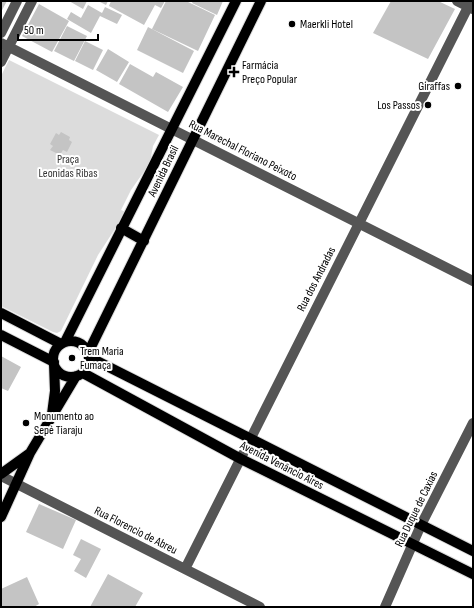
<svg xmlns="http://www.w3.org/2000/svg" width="474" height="608" font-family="'Sofia Sans Condensed',sans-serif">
  <rect width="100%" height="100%" fill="#fff"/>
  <path fill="#dcdcdc" d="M9,60L159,135L153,146L150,163L131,190L121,210L126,212L98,255L61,331L57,333L53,332L1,306V76Z"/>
  <path fill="#c4c4c4" d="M1,1H7L1,12Z
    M69,1H87L83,9Z
    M98,1H108L106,5Z
    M111,1H165L161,8L155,5L144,25L109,6Z
    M166,1H186L215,15L198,51L152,29Z
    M193,1H223L217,15L192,3Z
    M391,1H438L455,9L428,59L373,33Z
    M39,4L69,21L52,52L22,36Z
    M88,5L102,13L105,7L122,15L117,24L100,16L91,33L67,19L71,12L81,18Z
    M67,26L87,36L74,61L54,51Z
    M148,27L194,51L183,73L137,50Z
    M85,41L103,50L93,70L75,61Z
    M108,49L129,62L117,82L96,70Z
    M130,64L153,77L156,72L183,87L168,112L119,84Z
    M61,132L70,137L69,140L72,142L67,152L63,150L60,155L50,150L53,146L50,144L56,133L59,135Z
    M1,356L21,367L8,391L1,388Z
    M39,504L76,520L63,549L26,532Z
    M81,539L101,549L86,578L74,571L81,559L73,555Z
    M108,574L143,593L135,607H90Z
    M27,577L39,604L34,607H1V589Z"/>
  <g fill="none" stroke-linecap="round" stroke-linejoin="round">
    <defs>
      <path id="major" d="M121,228L144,241
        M1,313L61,344
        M1,335L54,362
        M53 359a18 18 0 1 1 36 0a18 18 0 1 1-36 0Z
        M65,342L236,1
        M88,353L261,1
        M89,357L473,551
        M83,373L241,459L473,574
        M52,414L55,391L54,364
        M1,474L30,453
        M1,517L30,453L76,376"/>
    </defs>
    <use href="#major" stroke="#dbdbdb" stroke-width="12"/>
    <path stroke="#555" stroke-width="10" d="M457,1L473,9
      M1,33L17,1
      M1,43L473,281
      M1,62L32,1
      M1,476L260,607
      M185,569L471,1
      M385,607L421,525L473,423"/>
    <use href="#major" stroke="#000" stroke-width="10"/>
  </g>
  <g fill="#000" stroke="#fff" stroke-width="1.5">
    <circle cx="292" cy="24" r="4"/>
    <path d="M232 66h4v4h4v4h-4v4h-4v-4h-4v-4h4z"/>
    <circle cx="458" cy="86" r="4"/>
    <circle cx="428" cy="105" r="4"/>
    <circle cx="72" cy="358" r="4"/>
    <circle cx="26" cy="423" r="4"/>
  </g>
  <g text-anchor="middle" stroke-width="4" stroke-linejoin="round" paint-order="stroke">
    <g font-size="12" fill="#000" stroke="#fff" text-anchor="start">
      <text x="300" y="28">Maerkli Hotel</text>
      <text x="242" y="69">Farmácia<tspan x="242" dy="14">Preço Popular</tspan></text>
      <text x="450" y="90" text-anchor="end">Giraffas</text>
      <text x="420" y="109" text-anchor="end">Los Passos</text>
      <text x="80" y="355">Trem Maria<tspan x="80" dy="14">Fumaça</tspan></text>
      <text x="34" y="420">Monumento ao<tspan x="34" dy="14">Sepé Tiaraju</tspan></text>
    </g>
    <g font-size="12" fill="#000" stroke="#fff">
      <text transform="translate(243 150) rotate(27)" y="4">Rua Marechal Floriano Peixoto</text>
      <text transform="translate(163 171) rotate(-64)" y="4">Avenida Brasil</text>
      <text transform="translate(316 279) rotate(-63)" y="4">Rua dos Andradas</text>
      <text transform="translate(282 465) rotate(27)" y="4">Avenida Venâncio Aires</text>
      <text transform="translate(416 509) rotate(-64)" y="4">Rua Duque de Caxias</text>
      <text transform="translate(136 530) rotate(27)" y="4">Rua Florencio de Abreu</text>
    </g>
    <g font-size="12" fill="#333" stroke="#fff">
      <text x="68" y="163">Praça<tspan x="68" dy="14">Leonidas Ribas</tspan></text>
    </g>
  </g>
  <rect width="474" height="608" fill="none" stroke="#000000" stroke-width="4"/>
  <path d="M18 34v6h80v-6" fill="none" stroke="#000000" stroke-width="2"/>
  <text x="24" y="34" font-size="12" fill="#000000" stroke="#ffffff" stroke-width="3" paint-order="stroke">50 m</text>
</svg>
